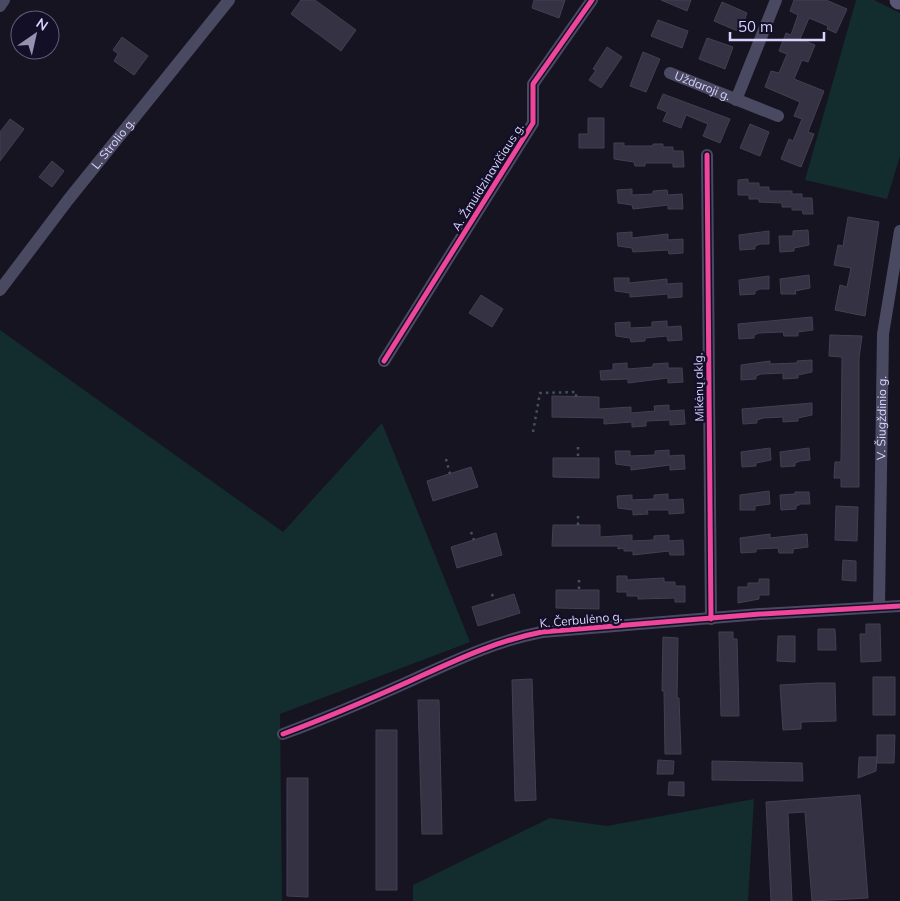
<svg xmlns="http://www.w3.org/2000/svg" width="900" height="901" font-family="Mulish,sans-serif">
  <rect width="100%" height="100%" fill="#161421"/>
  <path fill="#132c2d" d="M856,0H874L900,13V156L887,199L805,180Z
    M0,330L283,532L382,423L470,642L280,714L282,901H0Z
    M754,799L748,901H413V885L550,818L607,826Z"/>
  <path fill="#343243" stroke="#433f54" d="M301,0H315L356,30L341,51L291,14Z
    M534,0H565L559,18L532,8Z
    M661,0H691L687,11Z
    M794,0H826L847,9L836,33L827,29L828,26L809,18L800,39L815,45L808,62L802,60L794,79L824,91L808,132L814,134L801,167L781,159L789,139L793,141L802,119L794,116L800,102L765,87L771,71L779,73L787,54L779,51L786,33L791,35L798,15L790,11Z
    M722,2L747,13L740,32L714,21Z
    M658,20L688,31L682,48L651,36Z
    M122,37L148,56L134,75L114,61L118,54L113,50Z
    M707,38L733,47L725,69L699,59Z
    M607,47L622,57L601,88L589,80L596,70L593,69Z
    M643,52L660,59L646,92L630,86Z
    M663,94L730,119L720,143L703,136L708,124L686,115L681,128L663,121L667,112L657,108Z
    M588,118H604V148H579V134H588Z
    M10,119L24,129L0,161V132Z
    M750,124L769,132L760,156L740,148Z
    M614,143H624V146H653V144H663V147H673V151H683L684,167H673V163H645V166H635L634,162L614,159Z
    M52,161L64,171L52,187L39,177Z
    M748,179V183H759V187H769V191H792V194H802V198H812L813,214H803L802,210H792V207H782V203L759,202V199H749V195H738V180Z
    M632,189V195L653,194V191L667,190L668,195L682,194L683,209H668V205L633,209L632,205L618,203L617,190Z
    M848,217L879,222L865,316L835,310L840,285L847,287L851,268L834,265L838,245L843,246Z
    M808,230L809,245L794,248V251L780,252L779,236H793V231Z
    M769,231V244H760L755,246V249L740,250L739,235Z
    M632,232V238L668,234V240L683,239V253L669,254L668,250L633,252L632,248L618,246L617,233Z
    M809,275L810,288L795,291L796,294H781L780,279Z
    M769,276V289H760L755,291V294L740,295L739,280Z
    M614,278H629V283L667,279V284L682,283V297L668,298V294L630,297V293L615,291Z
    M481,295L503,309L492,327L469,313Z
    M812,317L813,330L798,332V336H784L783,332L759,333L754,335V338L739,339L738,324Z
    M667,321V327L681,326L682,340L668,341L667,336L645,338V341L631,342L630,338L616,336L615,323L630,322V328L652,327V322Z
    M830,335L862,336L859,358V487H841V478H834L835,462H841L842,357L829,356Z
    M812,360V372L798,375V378L783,379V373L761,374L756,376V379L741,380V365L770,361V364L797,363V361Z
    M627,363V369L653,367V364L668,363V368H682L683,382L668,383V378L628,383V379L601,380L600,371L613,370V364Z
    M552,396L599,397V409L631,407V413L655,411L654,406L669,405V411L684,410L685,424L670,425V420L646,421V426L632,427V422L604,424V418L552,417Z
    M812,403V415L798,418V421L783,422V417L763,418L757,420V423L743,424L742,409Z
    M770,448L771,460L756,463V466L742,467L741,452Z
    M809,448L810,460L800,461L795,463V466L781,467L780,452Z
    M669,450V456L684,455L685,469L670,470V465L631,470V466L616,464L615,451H630V456L655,455V451Z
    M553,458H599V478L553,477Z
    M471,467L478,487L433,501L427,481Z
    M769,491L770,504L755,506V510H740V495Z
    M795,492H809L810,504H801L796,506V509L781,510L780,495L795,494Z
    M668,494V500L683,499L684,513L669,514V510H647L648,514L633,515V510L618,508L617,496L632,495V500L654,499V495Z
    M836,506L858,507L857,541L835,540Z
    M553,525H600V537L632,535V541L654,540V536L669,535V541L683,540L684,555H670L669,551L633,555V551H624V548L618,549V546H552Z
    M496,533L502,555L457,568L451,547Z
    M770,534V538L807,534L808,547L793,549V553H779L778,548L756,549V552L741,553L740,538Z
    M843,560L856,561V581L842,580Z
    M617,576H627V580L664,578V582H675V586H685V602H675V598L638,599V596H627V592H617Z
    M759,579H769V595H759V599L738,603V587H748V583H759Z
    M556,590H599V609L556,608Z
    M514,594L520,613L478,626L472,607Z
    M866,624H880L881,661L861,662L860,634H866Z
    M818,629H835L836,650H818Z
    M719,632H733V639H737L739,716H721Z
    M778,636H795V662L777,661Z
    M663,637L678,638L677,698H679L681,754H665L664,691H662Z
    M873,677H895V715H873Z
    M532,679L536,800L515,801L512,680Z
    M818,683H835L836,721L801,722V729L783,730L780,685Z
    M418,700H439L442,834H422Z
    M376,730H397V890H376Z
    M877,735H895L894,763H877Z
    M859,757H877L876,771L858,778Z
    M658,760L674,761L673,774H657Z
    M712,761L802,763L803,781L712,780Z
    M287,778H308V897L287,896Z
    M669,782H684V796L668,795Z
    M860,795L868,898L812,901L805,812L788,813L792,901H771L766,802Z"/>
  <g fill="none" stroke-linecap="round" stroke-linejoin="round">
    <path stroke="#44505f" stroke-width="2.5" stroke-dasharray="2.5 4" stroke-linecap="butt" d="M533,432L540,393L576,392V397
      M578,447V458
      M446,459L450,474
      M578,516V525
      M471,532L474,540
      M579,580V590
      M492,594L494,600"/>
    <g stroke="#4a4962" stroke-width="12">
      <path d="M0,6L4,0"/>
      <path id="s1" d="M670,73L778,116"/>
      <path d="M736,100L776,0"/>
      <path d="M707,155L711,619"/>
      <path id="s2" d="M0,290L68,200L229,0"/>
      <path d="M384,361L533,123V84L592,0"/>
      <path id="s3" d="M879,607L883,334L900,231"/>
      <path d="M283,734C326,718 368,700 410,681C454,661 495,641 542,632L760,614L900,606"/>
    </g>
    <path stroke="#575674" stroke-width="19" d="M899,0H900"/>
    <defs>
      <path id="cycleway" d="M707,155L711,619
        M384,361L533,123V84L592,0
        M283,734C326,718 368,700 410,681C454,661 495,641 542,632L760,614L900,606"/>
    </defs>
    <use href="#cycleway" stroke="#130f26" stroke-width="8"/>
    <use href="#cycleway" stroke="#ed469a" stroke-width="5"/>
  </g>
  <g text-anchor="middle" stroke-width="5" stroke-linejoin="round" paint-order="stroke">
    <g font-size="12" fill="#d9d4ff" stroke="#130f26">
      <text dy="4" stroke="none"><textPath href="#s1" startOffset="35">Uždaroji g.</textPath></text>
      <text dy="4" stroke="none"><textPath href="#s2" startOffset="185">L. Strolio g.</textPath></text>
      <text transform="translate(488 177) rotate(-58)" y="4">A. Žmuidzinavičiaus g.</text>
      <text transform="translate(699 387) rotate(-91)" y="4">Mikėnų aklg.</text>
      <text dy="4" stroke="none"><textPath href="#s3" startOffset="189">V. Šiugždinio g.</textPath></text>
      <text transform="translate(581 620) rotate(-5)" y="4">K. Čerbulėno g.</text>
    </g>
  </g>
  <g transform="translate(35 35) rotate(34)"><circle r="24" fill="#130f26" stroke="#625e7d"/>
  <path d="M0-4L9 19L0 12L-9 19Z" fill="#9591b1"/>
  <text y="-8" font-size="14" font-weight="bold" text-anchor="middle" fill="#d9d4ff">N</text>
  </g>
  <path d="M730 32v8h94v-8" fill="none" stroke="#d9d4ff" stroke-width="2.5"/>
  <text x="738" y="32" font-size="15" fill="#d9d4ff" stroke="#130f26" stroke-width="4" paint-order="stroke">50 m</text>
</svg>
